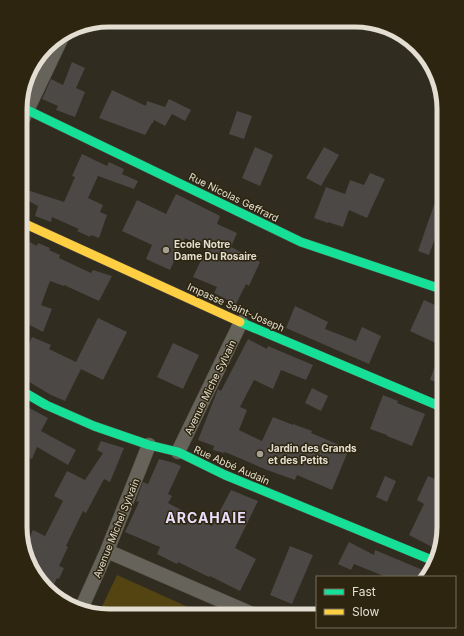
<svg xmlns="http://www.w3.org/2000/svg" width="464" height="636" font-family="Inter,sans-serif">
  <rect width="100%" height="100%" fill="#302c20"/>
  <path fill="#534412" d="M117,575L208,616L98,615Z"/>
  <path fill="#4b4846" d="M72,62L85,68L76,88L85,92L75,117L56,110L58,106L42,99L51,79L63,85Z
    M30,70L36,73L26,93L23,92Z
    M112,90L146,106L147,101L165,107L169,99L191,110L185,121L172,114L165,126L154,120L153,123H152L145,135L99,118Z
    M237,111L252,116L244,139L229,134Z
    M255,147L273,155L260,186L242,178Z
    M324,147L339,155L321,186L306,178Z
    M82,154L107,166L109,162L124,169L122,174L138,181L134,189L98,176L88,198L103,205L100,212L107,215L99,238L91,235L90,237L77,231L79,229L52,217L51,222L35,216L38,206L21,197V188L64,202L75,177L72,176Z
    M370,173L385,179L367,218L349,210L343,227L328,222V223L314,218L326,187L345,194L350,180L364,185Z
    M442,182H444V232L438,230L429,255L418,251Z
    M176,194L220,216L217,224L237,233L231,247L260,262L249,286L246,284L236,304L214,293L217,287L193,277L207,248L185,238L170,270L146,259L152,245L122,231L137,200L166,214Z
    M21,237L37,246L38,243L50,248L49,250L60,255L59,258L91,273L93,270L112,276L99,301L64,285V286L50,281L41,305L52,309L43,332L20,320V283L29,263L20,259Z
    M424,300L444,309V385L430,380L442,346L410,331Z
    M295,306L328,322L325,329L356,341L362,327L381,336L369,364L286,328Z
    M98,318L127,332L103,380L81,369L65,401L51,395L26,380L20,379V365L32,337L51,345L49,349L76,362Z
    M248,339L267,349L268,346L313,365L306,380L281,370L273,389L254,380L240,407L247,410L239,430L262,441L273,417L293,425V424L312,431L311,433L349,449L332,490L297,475L295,480L267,470L225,452L224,453L213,450L214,446L198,440L218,389L221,391Z
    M173,343L199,355L183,389L157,377Z
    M312,388L328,396L321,411L305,403Z
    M383,395L398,401L397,403L425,414L412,446L387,436V435L370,429Z
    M20,403L48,418L41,431L76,450L68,465L37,447L32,459L20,454V444L29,427L20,423Z
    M101,441L124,448L110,482L104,479L86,513L83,511L66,546L68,547L59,566L64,568L59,579L57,578L51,591L29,566L25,547L33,530L45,536L63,501L54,496L67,471L85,480L103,453L97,450Z
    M159,459L174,463L181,466L168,494L172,496L168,503L212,526L231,490L258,501L235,548L256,559L240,591L210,576L209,577L178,562L177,564L157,554L160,547L125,532L139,502L136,501L143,482L148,484Z
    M385,476L396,481L387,502L376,497Z
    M428,476L444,483V494L438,507L444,510V533L436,549L409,535L424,504L417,500Z
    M349,542L374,555L375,550L430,573L429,577H386L354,564L351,570L338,564Z
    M290,546L313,555L292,604L270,595Z"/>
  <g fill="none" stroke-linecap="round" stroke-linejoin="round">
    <defs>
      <path id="street" d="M21,123L63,35
        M178,452L241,322
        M107,551L257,616
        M81,609L107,551L149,445"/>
      <path id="fast" d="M21,107L301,242L444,290
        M240,322L444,408
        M20,390L46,405L94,426L149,445L178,452L225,475L434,561"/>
      <path id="slow" d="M21,222L240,322"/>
    </defs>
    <use href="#street" stroke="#4c483e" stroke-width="15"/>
    <use href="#fast" stroke="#4c483e" stroke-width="10"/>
    <use href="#slow" stroke="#4c483e" stroke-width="10"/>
    <use href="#street" stroke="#66635a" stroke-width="14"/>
    <use href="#fast" stroke="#16e098" stroke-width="9"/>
    <use href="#slow" stroke="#ffcf43" stroke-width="9"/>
  </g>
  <g fill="#a4a093" stroke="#2d250f" stroke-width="1.5">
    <circle cx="166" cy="250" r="4"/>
    <circle cx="260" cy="454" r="4"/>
  </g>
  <g text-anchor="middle" stroke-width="3" stroke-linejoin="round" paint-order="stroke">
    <g font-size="10" fill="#e3ded1" stroke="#2d250f">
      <text transform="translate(234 197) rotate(26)" y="4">Rue Nicolas Geffrard</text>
      <text transform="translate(236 307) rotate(24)" y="4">Impasse Saint-Joseph</text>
      <text transform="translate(210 387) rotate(-64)" y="4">Avenue Miche Sylvain</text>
      <text transform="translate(232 465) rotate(24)" y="4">Rue Abbé Audain</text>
      <text transform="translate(116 528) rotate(-68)" y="4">Avenue Michel Sylvain</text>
    </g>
    <g font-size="10" font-weight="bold" fill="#e3ded1" stroke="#2d250f" text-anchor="start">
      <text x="174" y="248">Ecole Notre<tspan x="174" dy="12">Dame Du Rosaire</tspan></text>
      <text x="268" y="452">Jardin des Grands<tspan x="268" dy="12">et des Petits</tspan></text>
    </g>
    <g font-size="14" font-weight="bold" letter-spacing="1" fill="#e9dffb" stroke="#2d250f">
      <text x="206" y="523">ARCAHAIE</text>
    </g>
  </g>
  <path d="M0 0H464V636H0ZM109 27H355A82 82 0 0 1 437 109V527A82 82 0 0 1 355 609H109A82 82 0 0 1 27 527V109A82 82 0 0 1 109 27Z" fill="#2d250f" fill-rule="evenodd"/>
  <path fill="none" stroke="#e3ded1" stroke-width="5" d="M109 27H355A82 82 0 0 1 437 109V527A82 82 0 0 1 355 609H109A82 82 0 0 1 27 527V109A82 82 0 0 1 109 27Z"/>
  <rect x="316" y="576" width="140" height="52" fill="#2d250f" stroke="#766f5d"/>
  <rect x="324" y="589" width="20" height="6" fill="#16e098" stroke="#766f5d"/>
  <text x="352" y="596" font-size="12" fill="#e3ded1">Fast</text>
  <rect x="324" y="609" width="20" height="6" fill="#ffcf43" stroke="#766f5d"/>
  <text x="352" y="616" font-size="12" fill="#e3ded1">Slow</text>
</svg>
